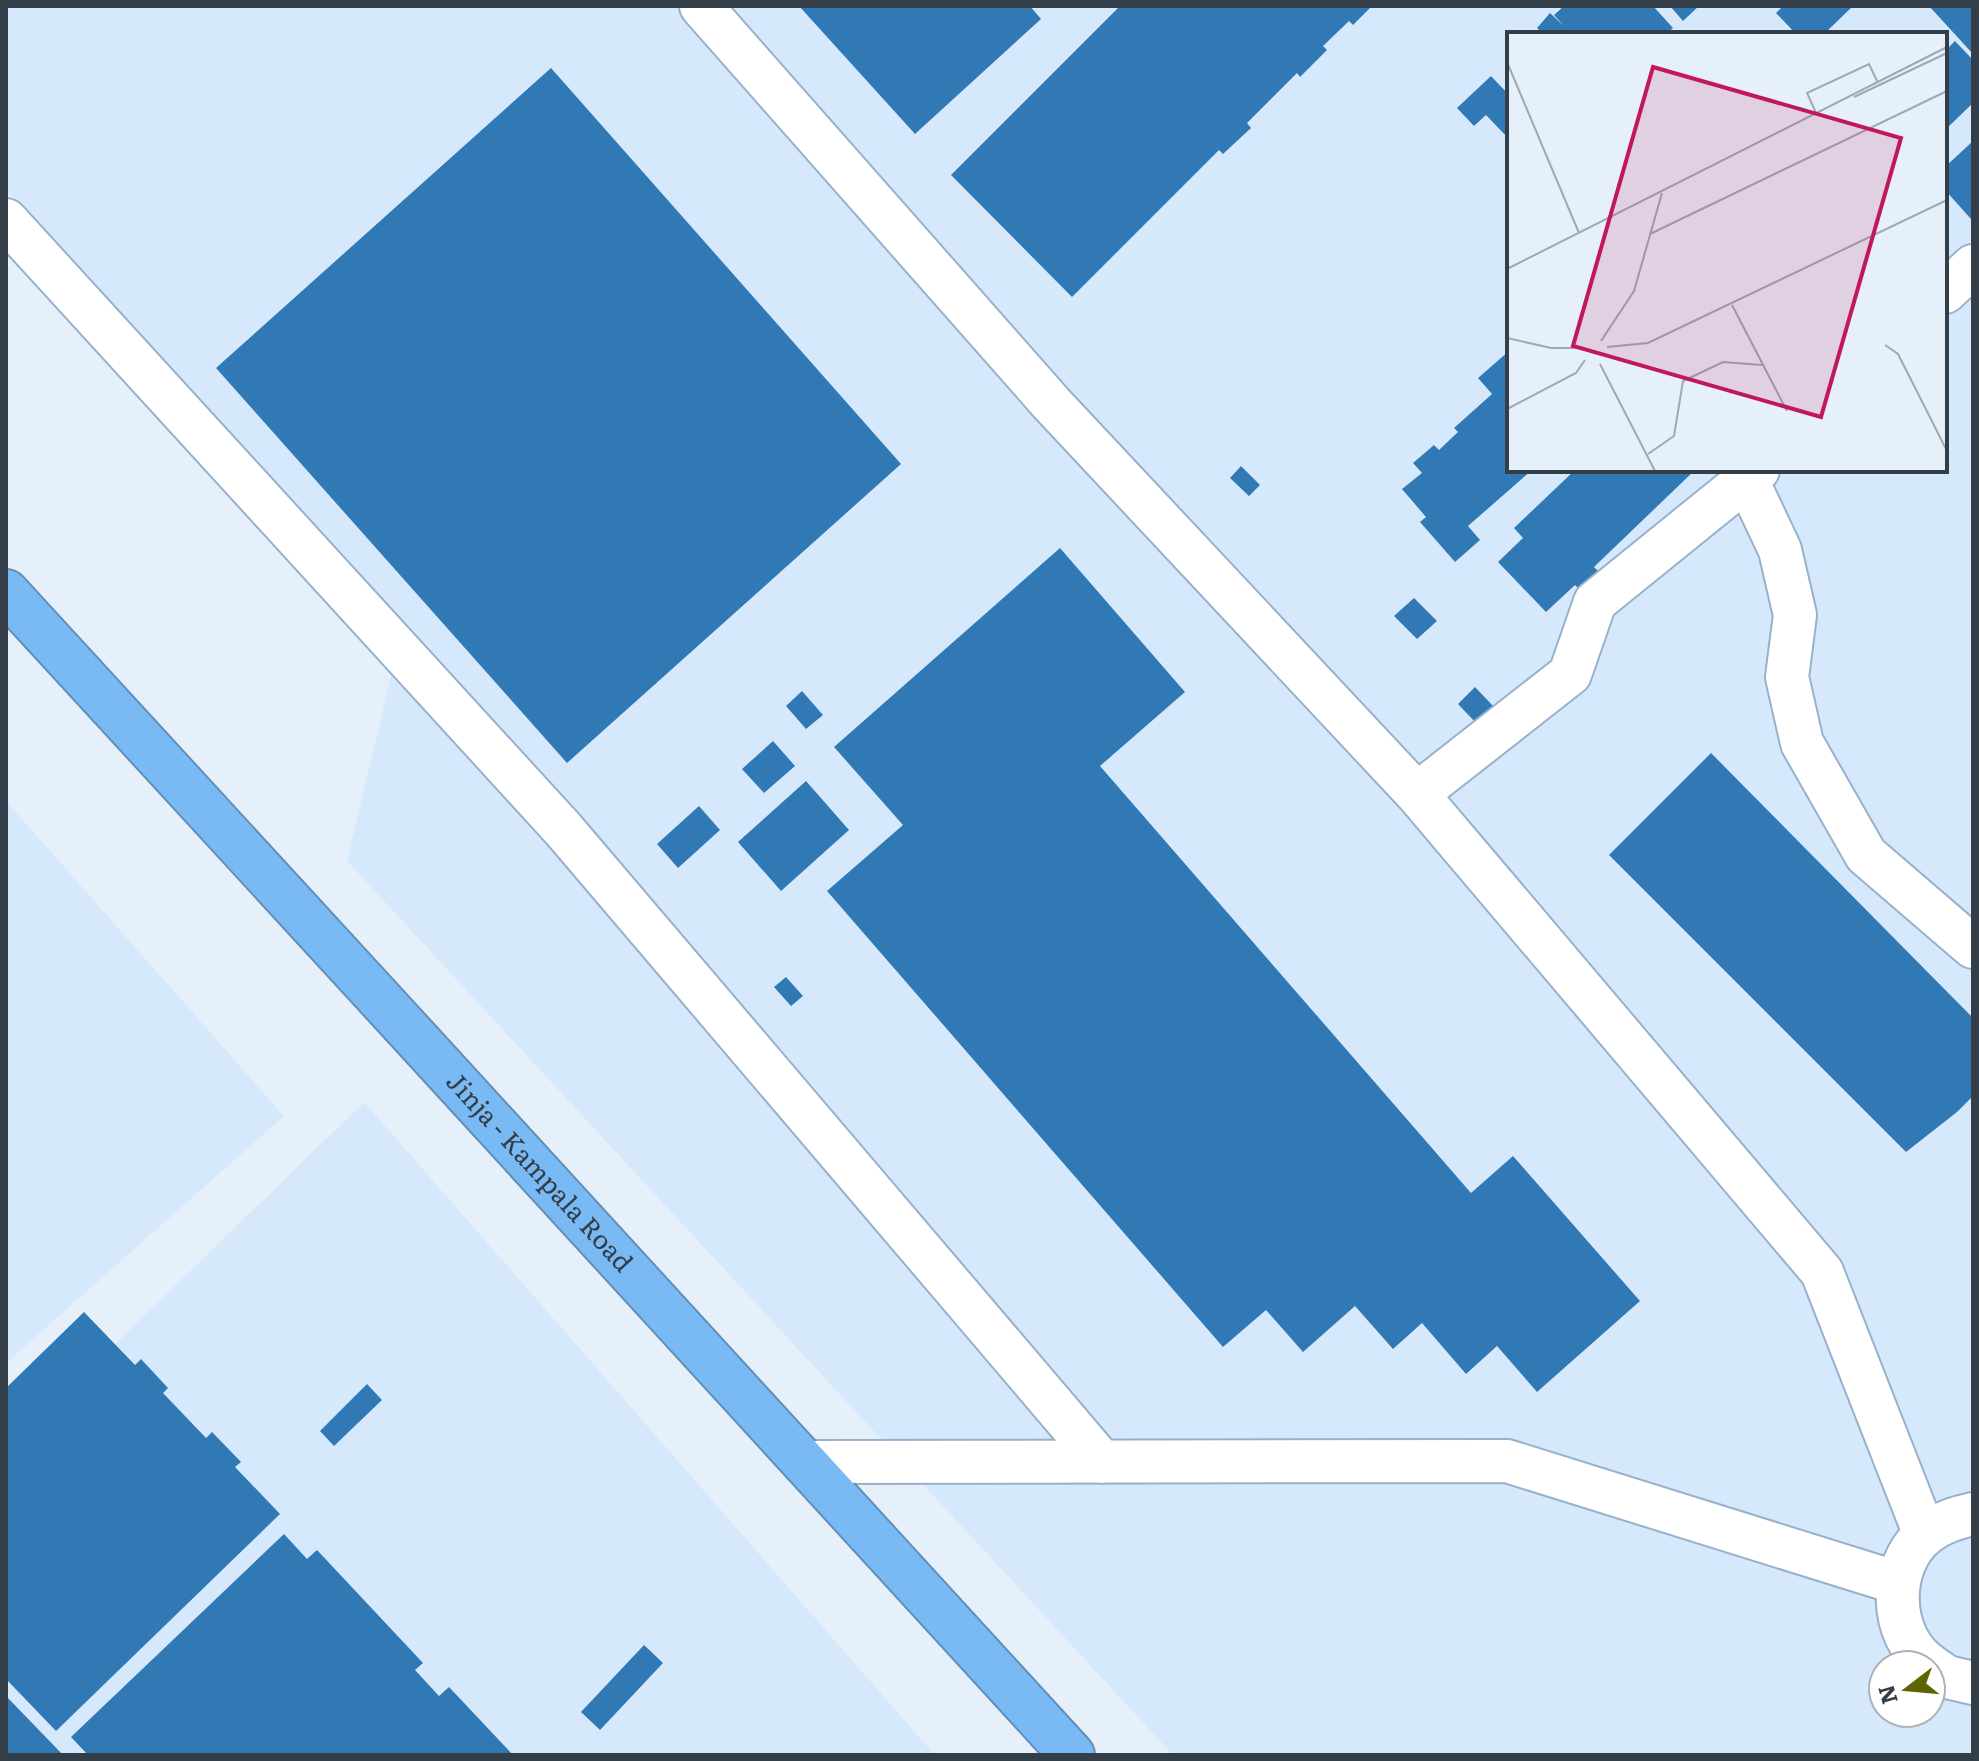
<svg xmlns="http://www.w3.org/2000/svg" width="1979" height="1761" font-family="Literata,serif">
  <rect width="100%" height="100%" fill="#e5f0fa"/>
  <path fill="#d6e9fc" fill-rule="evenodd" d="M6,6H1973V1755H1173L347,861L403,625L6,189ZM1509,34H1945V470H1509ZM1883,1665H1931V1713H1883Z
    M6,801L284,1116L6,1363Z
    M364,1102L935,1755H6V1450Z"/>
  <path fill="#3079b5" d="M799,6H1030L1041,19L915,134Z
    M1120,6H1372L1353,25L1349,21L1323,46L1327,50L1300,77L1297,73L1247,123L1251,128L1223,154L1219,150L1072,297L951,175Z
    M1564,6H1653L1673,28L1666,34H1572L1568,30L1564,34H1543L1537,28L1550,13L1564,26L1554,15Z
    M1670,6H1699L1683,21Z
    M1783,6H1853L1824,34H1796L1776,13Z
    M1929,6H1973V54Z
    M1955,41L1973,60V103L1945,130V51Z
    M551,68L901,464L567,763L216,368Z
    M1491,76L1509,95V139L1486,115L1474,126L1457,108Z
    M1973,141V217L1971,219L1945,190V167Z
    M1509,351V470H1532L1468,526L1480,540L1455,562L1420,522L1426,517L1402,489L1422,473L1413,463L1434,445L1439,450L1458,432L1454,428L1492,394L1478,378Z
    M1241,466L1260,485L1249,496L1230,478Z
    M1575,470H1695L1594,567L1602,575L1583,593L1575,585L1546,612L1498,562L1523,538L1514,528Z
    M1060,548L1185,692L1100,766L1471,1193L1513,1156L1640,1301L1537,1392L1497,1346L1466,1374L1422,1323L1393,1349L1355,1306L1303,1352L1266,1310L1223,1347L827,891L903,825L834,747Z
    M1414,598L1437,621L1417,639L1394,616Z
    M1475,687L1495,708L1477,724L1458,704Z
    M802,691L823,715L806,729L786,706Z
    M773,741L795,766L764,793L742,769Z
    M1711,753L1973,1018V1096L1957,1112L1906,1152L1609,855Z
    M806,781L849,830L781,891L738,842Z
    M699,806L720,830L678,868L657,844Z
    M786,977L803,996L791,1006L774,987Z
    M84,1312L135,1365L141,1359L168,1388L163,1393L206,1438L212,1432L241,1462L235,1467L280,1514L56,1731L6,1679V1388Z
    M367,1384L382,1400L334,1446L320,1431Z
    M284,1534L307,1559L317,1550L423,1663L415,1670L439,1696L449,1687L513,1755H88L71,1737Z
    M644,1645L663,1663L600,1730L581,1712Z
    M6,1696L63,1755H6Z"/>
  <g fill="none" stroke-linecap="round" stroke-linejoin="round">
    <defs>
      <path id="minor" d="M701,6L1051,403L1417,794L1822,1272L1925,1535
        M6,220L563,829L1102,1462
        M1945,292L1973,266
        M1747,480L1780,550L1795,615L1787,677L1802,743L1866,855L1973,947
        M1417,794L1570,674L1595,602L1758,470
        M807,1462L1507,1461L1898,1583
        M1930,1665C1888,1636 1887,1564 1927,1533C1942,1522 1956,1518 1973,1514
        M1931,1666L1947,1677L1973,1683"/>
      <g id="highway">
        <path id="s1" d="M6,592C361,980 719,1365 1072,1755"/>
      </g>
    </defs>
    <use href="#minor" stroke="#98b1ca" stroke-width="46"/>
    <use href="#highway" stroke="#618fb8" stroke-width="48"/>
    <use href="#minor" stroke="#fff" stroke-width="42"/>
    <use href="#highway" stroke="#79baf5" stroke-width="44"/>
  </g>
  <g text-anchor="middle" stroke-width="8" stroke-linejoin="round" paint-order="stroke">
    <g font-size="26" fill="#343e48" stroke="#fff">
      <text dy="9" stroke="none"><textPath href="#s1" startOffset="788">Jinja - Kampala Road</textPath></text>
    </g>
  </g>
  <g transform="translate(1507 32)">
    <rect width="440" height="440" fill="#e5f0fa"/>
    <path fill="none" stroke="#9ea9b3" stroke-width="2" d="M0,30L72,201M347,65L440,21M310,83L300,61L362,32L370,49M143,202L440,59M0,237L440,15M225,273L280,379M0,306L44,316H77M94,309L127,259L155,161M378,313L391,322L440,419M100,315L141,311L440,168M93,332L148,439M0,377L69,341L78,328M141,422L167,404L176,349L216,330L255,333"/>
    <path fill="#c2185b" fill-opacity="0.15" stroke="#c2185b" stroke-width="4" d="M146,35L394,106L314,385L66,314Z"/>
    <rect width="440" height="440" fill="none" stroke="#343e48" stroke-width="4"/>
  </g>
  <rect width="1979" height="1761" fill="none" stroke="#343e48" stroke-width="16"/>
  <g transform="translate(1907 1689) rotate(254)"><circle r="38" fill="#ffffff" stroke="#aeb2b6" stroke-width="2"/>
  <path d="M0-6L14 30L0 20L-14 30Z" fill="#5f6400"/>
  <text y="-12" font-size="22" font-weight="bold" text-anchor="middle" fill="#343e48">N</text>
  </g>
</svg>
